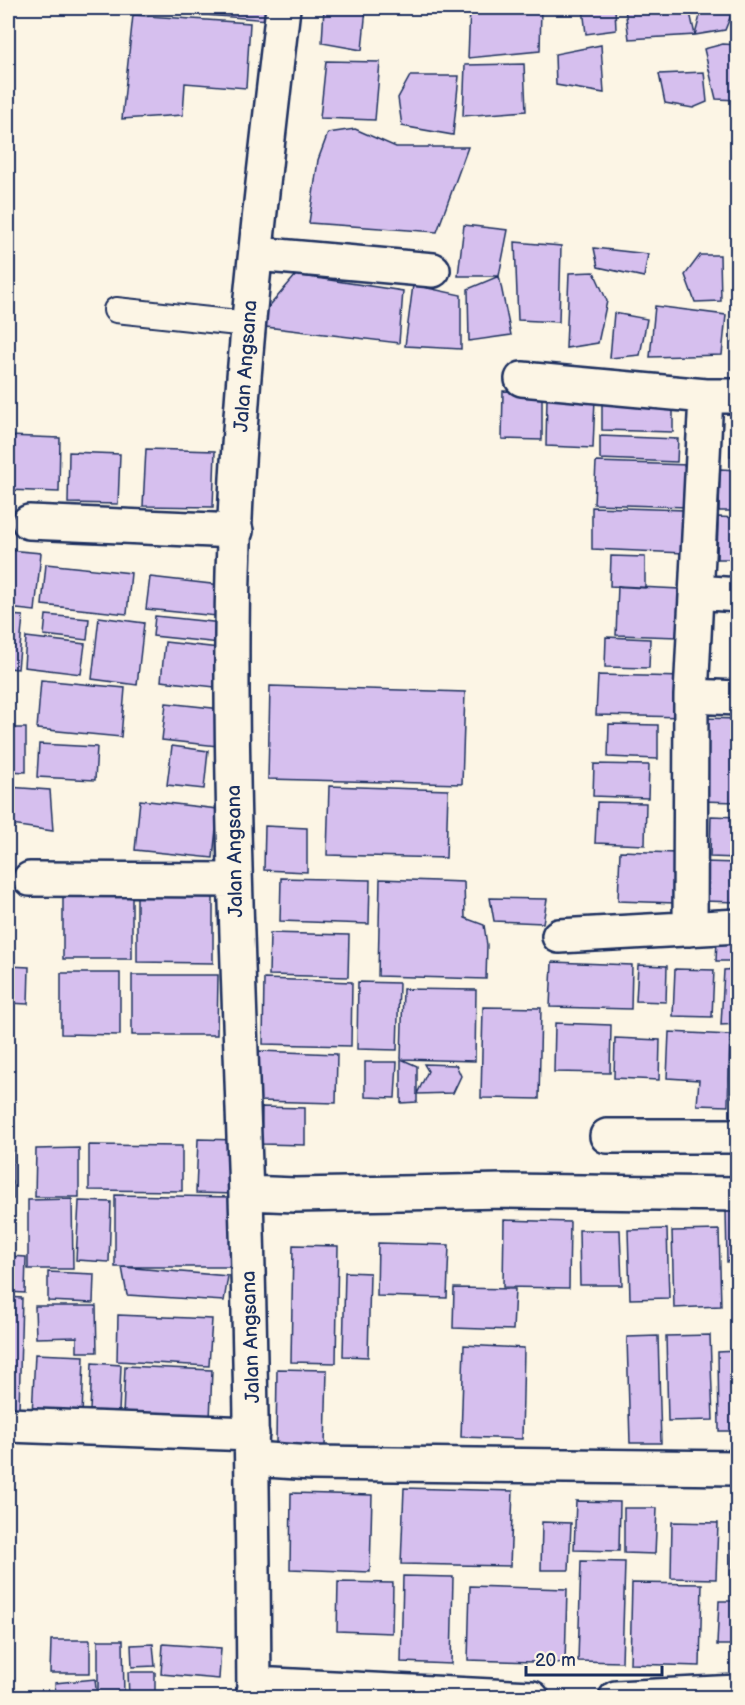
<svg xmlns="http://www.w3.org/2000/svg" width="745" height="1705" font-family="'Balsamiq Sans',sans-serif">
  <rect width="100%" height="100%" fill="#fcf5e5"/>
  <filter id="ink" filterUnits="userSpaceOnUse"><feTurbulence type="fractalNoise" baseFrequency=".0167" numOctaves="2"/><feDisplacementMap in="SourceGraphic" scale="12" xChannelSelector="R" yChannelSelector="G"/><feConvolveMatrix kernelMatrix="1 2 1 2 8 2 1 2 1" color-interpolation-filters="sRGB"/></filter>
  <g filter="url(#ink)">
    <path fill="#d6bfee" stroke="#1b2f5e" stroke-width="1.5" d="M156,8H269L268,20L155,11Z
      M324,8H366L362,50L322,43Z
      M470,8H541L540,51L468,58Z
      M583,8H615L616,30L586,34Z
      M625,8H689L695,35L629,39Z
      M702,8H734L725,30L695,35Z
      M133,15L250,23L246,88L185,83L183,115L122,119Z
      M723,44L738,45V100L716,99L704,49Z
      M601,45L604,93L556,85L555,54Z
      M326,61L380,62L375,120L320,118Z
      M524,64L526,111L463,116L465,65Z
      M704,72L707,102L693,108L665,103L659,74Z
      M410,76H459L453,135L402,126L398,98Z
      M355,129L396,147H468L437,232L309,223L318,160L328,133Z
      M464,225L508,230L499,276H458Z
      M515,242L561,246L559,322L518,320Z
      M594,248L648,254L644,277L598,267Z
      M700,255H720L721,301L695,302L685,275Z
      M594,272L607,301L598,343L566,348L569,273Z
      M296,275L403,291L399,343L266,327L265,311Z
      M499,276L511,335L469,341L468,289Z
      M413,285L461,295V349L405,346Z
      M655,306L726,315L722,355L650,357Z
      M614,313L647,319L640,355L610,358Z
      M735,315H738V353H733Z
      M503,391L542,392V440L502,439Z
      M547,396L595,398L593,448L546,446Z
      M602,397L673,400V432L602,430Z
      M731,415H738V456H730Z
      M8,436L60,438L59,492L8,490Z
      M600,436L678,439L677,462L600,459Z
      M146,449L215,451L213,507L143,506Z
      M69,452L120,454L118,504L68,503Z
      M596,462L688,465L687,507L594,504Z
      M720,469L738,470V511H719Z
      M592,507L685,510L684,553L592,549Z
      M718,517L738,518V559H717Z
      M8,550L41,553L35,611L8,608Z
      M611,556L645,557V588L610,586Z
      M46,564L131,573L127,614L42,605Z
      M150,577L220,585L217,616L146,609Z
      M618,586L680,589L678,637L616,635Z
      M8,615L23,616L18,669L8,668Z
      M46,615L89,619L87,640L44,635Z
      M155,616L222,623L220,643L153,636Z
      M99,617L144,623L137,685L92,679Z
      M26,637L85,644L81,674L24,667Z
      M606,637L650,639L649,668L605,667Z
      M165,642L228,649L224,688L161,681Z
      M598,675L686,677L685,717L596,715Z
      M41,680L125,688L121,737L37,729Z
      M270,686L465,692L462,784L268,779Z
      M166,703L231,710L227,747L162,740Z
      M702,718L738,719V802L700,801Z
      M609,724L658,725V759L608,757Z
      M8,728H26V772L8,771Z
      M39,744L97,747L95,780L37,777Z
      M172,746L208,751L204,789L167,785Z
      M594,764L649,765L648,798L593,796Z
      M329,786L448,790L446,858L327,855Z
      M8,787L50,790L53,831L12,825L8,878Z
      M140,800L218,809L213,858L135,850Z
      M597,802L646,803L645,845L595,843Z
      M711,816L738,817V858L710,857Z
      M265,826L307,828V872L264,870Z
      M620,851L677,853L675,903L618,901Z
      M704,862L738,863V902L703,901Z
      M281,878L370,880L369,924L280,921Z
      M380,879L464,882L465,918L484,925L487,945L486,979L378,976Z
      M80,886L132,898V959H63V898Z
      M137,892L213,893V963L137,962Z
      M490,898L547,899L543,923L494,921Z
      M270,933L349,935L348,977L269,975Z
      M717,940L738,943V961H716Z
      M552,962L632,965L631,1009L550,1007Z
      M638,965L667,966L666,1002L636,1001Z
      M8,966L29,967L28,1004L8,1003Z
      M675,969L714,970L712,1017L673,1016Z
      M738,969V1024L721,1025L724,970Z
      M61,973H120V1035L61,1034Z
      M132,975H218L217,1035H132Z
      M264,979L352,982L351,1046L263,1044Z
      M358,982L399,983L397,1050L357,1049Z
      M403,989L476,990L475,1061L401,1059Z
      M483,1007L541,1008L539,1099L481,1098Z
      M555,1023L611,1025L610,1073L554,1072Z
      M735,1029L738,1030V1097H732Z
      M669,1032L730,1035L728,1106L697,1105L699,1080L667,1078Z
      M615,1038L660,1040L659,1080L614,1078Z
      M259,1051L337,1054L336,1103L258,1101Z
      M401,1059L417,1066V1102L401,1103Z
      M365,1062H397L395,1098L365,1097Z
      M424,1064L456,1065L461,1076L453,1093L417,1094L428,1071Z
      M262,1107L305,1108V1145L261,1144Z
      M198,1139L238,1140L236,1194L196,1193Z
      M8,1141H13V1199H8Z
      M89,1145L182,1146V1191L89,1190Z
      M79,1148V1197H35L36,1149Z
      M115,1195L232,1197V1267H115Z
      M72,1199L73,1269H28V1200Z
      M79,1201L111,1202L109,1262L76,1260Z
      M726,1210H738V1261L727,1262Z
      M504,1220L570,1222L569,1288L503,1287Z
      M667,1229L669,1298L630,1299L628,1230Z
      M579,1230H620L622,1285H580Z
      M719,1230L721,1306L674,1308L672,1231Z
      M378,1243L449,1245L447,1298L377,1296Z
      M293,1245L338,1246L336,1363L291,1362Z
      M8,1256L26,1257L25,1293L8,1292Z
      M122,1267L228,1276L224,1301L127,1295Z
      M48,1272L94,1274L93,1303L48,1301Z
      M345,1272L370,1273L368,1357L343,1356Z
      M454,1288L515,1289L513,1330L453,1328Z
      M8,1297L22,1298L19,1409H8Z
      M35,1306H96L97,1352H77V1337L36,1338Z
      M118,1315L212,1319L209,1366L117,1361Z
      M710,1335L713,1420L668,1421L666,1336Z
      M658,1336L661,1443H630L627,1337Z
      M464,1345L524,1348L522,1439L461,1437Z
      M738,1351V1431H719L718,1352Z
      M35,1354L84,1356L82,1417L32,1415Z
      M92,1363L121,1365L119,1412L90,1411Z
      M125,1366L212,1370L210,1420L123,1416Z
      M277,1369L327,1370L325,1446L276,1444Z
      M404,1488L513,1491L510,1566L401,1564Z
      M291,1493L372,1495L370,1572L290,1569Z
      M576,1501L620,1502L619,1551L574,1550Z
      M734,1501H738V1577H731Z
      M624,1508H657L655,1554L624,1553Z
      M542,1522L571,1523L569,1570H541Z
      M672,1522L718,1523L716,1579L671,1578Z
      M581,1561L625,1562L622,1662L578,1661Z
      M403,1576L453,1577L451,1664L401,1662Z
      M338,1582L393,1583L392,1633L337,1631Z
      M632,1583L702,1584L700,1666L630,1664Z
      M470,1586L567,1589L565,1663L468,1660Z
      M719,1601H738V1645H717Z
      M51,1640H90V1673H50Z
      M98,1640H123L124,1698H98Z
      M153,1644L155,1666L132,1667L131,1645Z
      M163,1644L221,1648L219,1679L161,1674Z
      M128,1672H155V1698H129Z
      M95,1679L97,1698H56L55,1683Z"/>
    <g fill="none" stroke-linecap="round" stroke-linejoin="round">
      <defs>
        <path id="service" d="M116,310L247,324"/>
        <path id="minor" d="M256,254L433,270
          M522,379L706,396H738
          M29,522L236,531
          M696,592L738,595
          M691,696L738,698
          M30,879L234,880
          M690,929L691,696L706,396
          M559,936L738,926
          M607,1136H738
          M246,1193L295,1195L505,1191L738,1194
          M8,1425L252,1434
          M252,1459L312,1463L738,1468
          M254,1684L532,1698
          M254,1698C253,1530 251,1363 246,1196C240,1009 231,822 232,635C233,424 259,216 283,8
          M616,1698L738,1692"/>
      </defs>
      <use href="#service" stroke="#1b2f5e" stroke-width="28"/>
      <use href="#minor" stroke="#1b2f5e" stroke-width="38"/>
      <use href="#service" stroke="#fcf5e5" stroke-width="24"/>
      <use href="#minor" stroke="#fcf5e5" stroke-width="33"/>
    </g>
  </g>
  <g text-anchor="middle" stroke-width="4.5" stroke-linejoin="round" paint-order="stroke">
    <g font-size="20" fill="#1b2f5e" stroke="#fcf5e5">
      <text transform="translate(245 366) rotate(-86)" y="7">Jalan Angsana</text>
      <text transform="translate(234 851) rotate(-91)" y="7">Jalan Angsana</text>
      <text transform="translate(250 1337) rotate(-92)" y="7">Jalan Angsana</text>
    </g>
  </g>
  <rect width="745" height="1705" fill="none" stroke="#fcf5e5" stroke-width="30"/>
  <rect x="15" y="15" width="715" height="1675" fill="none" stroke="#1b2f5e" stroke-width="2" filter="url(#ink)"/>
  <path d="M526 1666v9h136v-9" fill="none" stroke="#1b2f5e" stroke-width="3"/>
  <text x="535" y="1666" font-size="18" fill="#1b2f5e" stroke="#fcf5e5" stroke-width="4.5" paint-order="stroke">20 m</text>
</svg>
